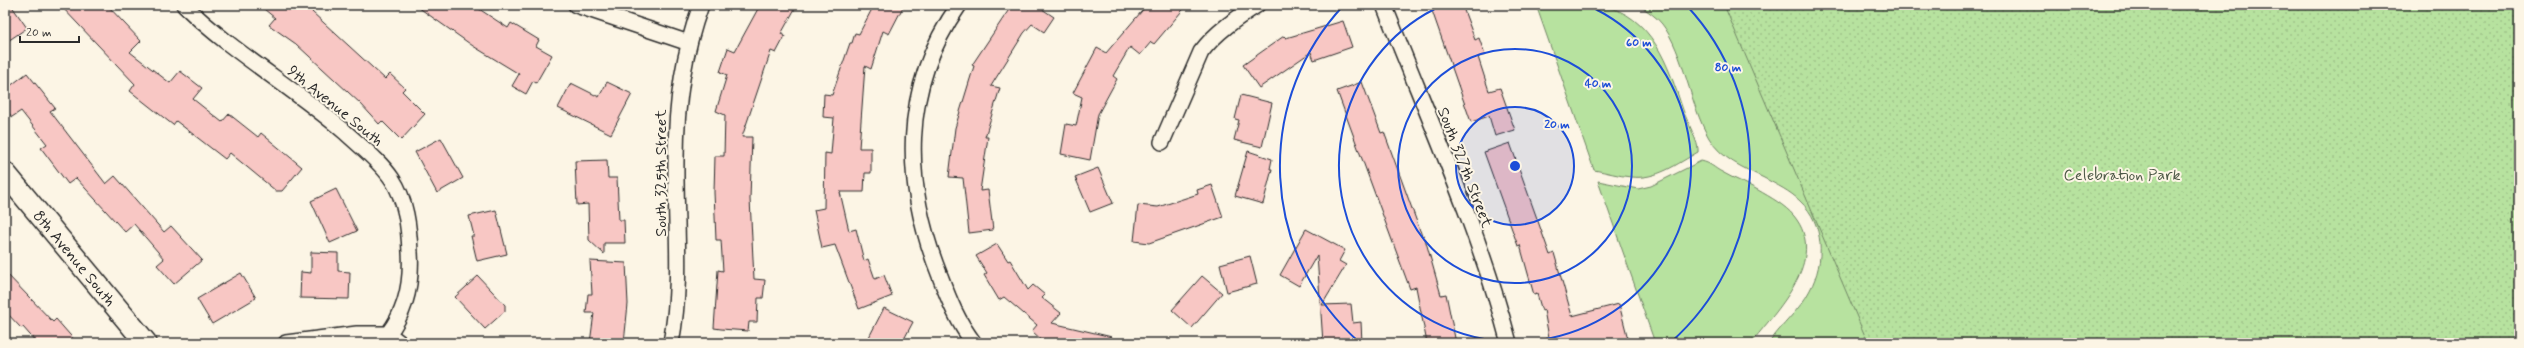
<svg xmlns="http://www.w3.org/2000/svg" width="2524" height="348" font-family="Mynerve,sans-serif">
  <defs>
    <pattern id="park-dots" width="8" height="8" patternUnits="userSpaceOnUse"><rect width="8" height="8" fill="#b7e29f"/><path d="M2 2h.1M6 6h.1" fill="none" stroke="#9ec289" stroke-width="1.8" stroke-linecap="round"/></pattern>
  </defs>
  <rect width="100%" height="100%" fill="#fcf5e5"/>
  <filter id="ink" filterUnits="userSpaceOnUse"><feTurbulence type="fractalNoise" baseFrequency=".025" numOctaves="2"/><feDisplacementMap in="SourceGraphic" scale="8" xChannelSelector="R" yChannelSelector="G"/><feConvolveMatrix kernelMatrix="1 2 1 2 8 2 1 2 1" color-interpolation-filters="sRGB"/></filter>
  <g filter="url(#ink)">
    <path fill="#b7e29f" stroke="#718665" d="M1536,5C1555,5 1582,1 1601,5C1653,16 1668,65 1683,110C1686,119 1700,145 1698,152C1677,164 1656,180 1631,177C1619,176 1606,172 1594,170Z
      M1639,5H1762L1887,343H1769C1781,325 1800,310 1810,290C1825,262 1825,224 1800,201C1790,191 1777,185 1764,178C1744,168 1721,159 1709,138C1690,106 1684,52 1662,24C1656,16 1647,11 1639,5Z
      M1701,161C1711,163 1714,168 1722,172C1734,179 1746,183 1758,190C1770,197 1785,205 1794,216C1829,259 1776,311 1751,343H1655L1598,181L1638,189L1651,186Z"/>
    <path fill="url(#park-dots)" stroke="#718665" d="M1724,5H2519V343H1868Z"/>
    <path fill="#f8c7c4" stroke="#2b2b2b" d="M5,5H11L27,28L5,43Z
      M60,5H107L141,41L130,52L170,83L180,71L202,88L193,99L222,122L229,114L258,137L261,133L302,167L282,191H276L230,153L225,159L176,121L173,125L130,91L135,84Z
      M259,5H318L312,12L385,79L390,74L405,88L402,91L425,114L401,140L382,121L379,124L361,104L296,44L269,25L275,18Z
      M415,5H473L508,28L511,23L539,40L536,46L552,55L536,83L533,81L526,94L512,86L519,74L473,46Z
      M760,5H797L781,34L785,36L776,53L771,51L742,137H752L750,199L754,279L765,280L763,298H758L757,322H749L748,331L721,329L714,328L718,270L723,271L721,240H716L714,192L715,156H724L725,115L716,111L727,75L720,72L728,48L735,51Z
      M874,5H904L889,34L883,31L871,69L865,66L859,148H871V173H865L864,192H840L849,231L856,229L864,261L868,259L875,279L884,275L892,296L859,309L835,245L822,248L814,210L824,208L825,153L831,154L834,118L823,117L824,94L832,95L850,43H852L855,33L859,34Z
      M1012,5H1036L1054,17L1044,32L1032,24L1024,33L991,86L1000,88L985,137H988L980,191L988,190L993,230L969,233L963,178L949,177L955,128L974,66L972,65Z
      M1147,5H1187L1154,44L1151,42L1140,55L1130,47L1113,76L1117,79L1098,114L1090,160L1061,154L1066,124L1076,126L1082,97L1073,93L1097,48L1106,53Z
      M1430,5H1462L1475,40L1479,38L1485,55L1478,57L1489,91L1500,88L1515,130L1495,136L1489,116L1471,122Z
      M1343,21L1352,47L1314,60L1311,52L1259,88L1243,65L1284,36L1286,38Z
      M27,73L55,108L50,111L106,184L115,176L164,232L171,226L202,260L174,284L157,265L164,259L134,224L125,232L76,178L68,184L41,148L47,144L21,111L12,117L5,108V90Z
      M607,82L632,94L611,134L558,108L571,83L599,97Z
      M1362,82L1381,133L1384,132L1422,236L1424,235L1441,295L1446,294L1456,343H1427L1416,287L1410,289L1337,91Z
      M1241,95L1272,103L1262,147L1234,140L1239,120L1235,119Z
      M441,138L463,178L437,193L415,152Z
      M1510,143L1550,255L1554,253L1572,316L1619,304L1629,343H1550L1544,310L1542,311L1537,294L1534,295L1520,245L1518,246L1484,152Z
      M1248,151L1272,159L1270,169H1272L1263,204L1235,196Z
      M607,160L608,178H617L619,220H624L625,243H604V254L589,240L588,204L577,205L575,161Z
      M1098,168L1113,203L1090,212L1075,177Z
      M1212,185L1223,217L1149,243L1134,241L1138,205L1158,207L1198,194L1197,190Z
      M336,189L357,231L330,243L311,201Z
      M496,210L507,254L477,261L471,236H474L469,216Z
      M1306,229L1345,250L1339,261L1346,265L1322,305L1351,304L1353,323L1361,322L1362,343H1323L1317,255L1299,286L1280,275Z
      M997,244L1008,261L1010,260L1028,290L1033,285L1045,295L1042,298L1061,313L1052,323L1112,337V343H1045L1032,331L1037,325L1004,297L999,300L984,275L987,273L976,256Z
      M311,252L338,253V271L350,272L349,299L300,298L301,272L311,273Z
      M1250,256L1257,284L1227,292L1220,264Z
      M590,261L626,263L628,304L624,343H590L594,313H586L588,294H592Z
      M5,272L53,322L56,319L77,343H37L23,327L21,328L5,311Z
      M241,273L256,298L212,324L197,299Z
      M478,276L505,305V311L485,329L455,297Z
      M1202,276L1222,293L1192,328L1172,310Z
      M884,308L913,322L902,343H866Z"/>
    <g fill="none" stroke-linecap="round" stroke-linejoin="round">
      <defs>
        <path id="street" d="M184,5C233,53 293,87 345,132C361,147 380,161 392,179C406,200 409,227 410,252C412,282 407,310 388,334
          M576,5L689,43
          M959,5C900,89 903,184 940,276C949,300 958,323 974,343
          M1384,5C1427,115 1479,229 1509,343
          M1162,142L1201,52C1216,32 1237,18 1257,5
          M286,343L357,334H388L400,343
          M671,343C683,279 675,222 676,158C676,106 683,54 701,5"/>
        <g id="secondary">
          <path id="s1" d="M5,173L146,343"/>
        </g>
      </defs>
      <use href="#street" stroke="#2b2b2b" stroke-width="18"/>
      <use href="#secondary" stroke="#2b2b2b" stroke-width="24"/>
      <use href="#street" stroke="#fcf5e5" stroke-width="15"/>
      <use href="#secondary" stroke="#fcf5e5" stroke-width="21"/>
    </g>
  </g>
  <circle cx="1515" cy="166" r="59" fill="#1d4ed8" fill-opacity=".12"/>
  <g fill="none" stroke="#1d4ed8" stroke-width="2">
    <circle cx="1515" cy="166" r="59"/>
    <circle cx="1515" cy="166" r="117"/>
    <path d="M1587 5A176 176 0 1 1 1443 5"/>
    <path d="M1359 342A235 235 0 0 1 1343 6M1687 6A235 235 0 0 1 1671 342"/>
  </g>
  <g text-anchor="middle" stroke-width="4" stroke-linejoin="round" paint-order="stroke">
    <g font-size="16" fill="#2b2b2b" stroke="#fcf5e5">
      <text transform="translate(336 105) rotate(39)" y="6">9th Avenue South</text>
      <text transform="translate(1466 167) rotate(69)" y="6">South 327th Street</text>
      <text transform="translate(660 173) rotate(-90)" y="6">South 325th Street</text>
      <text dy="6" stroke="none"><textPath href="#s1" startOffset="110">8th Avenue South</textPath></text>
    </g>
    <g font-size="16" fill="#4e5948" stroke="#fcf5e5">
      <text x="2122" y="180">Celebration Park</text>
    </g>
  </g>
  <circle cx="1515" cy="166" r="6" fill="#1d4ed8" stroke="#fcf5e5" stroke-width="2"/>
  <g font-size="12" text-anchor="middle" font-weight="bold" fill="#1d4ed8" stroke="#fcf5e5" stroke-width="4" stroke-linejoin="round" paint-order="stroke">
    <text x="1639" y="46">60 m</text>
    <text x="1728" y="71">80 m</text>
    <text x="1598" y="87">40 m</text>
    <text x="1557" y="128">20 m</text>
  </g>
  <rect width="2524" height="348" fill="none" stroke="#fcf5e5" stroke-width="20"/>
  <rect x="10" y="10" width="2504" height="328" fill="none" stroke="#2b2b2b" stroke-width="1.5" filter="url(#ink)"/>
  <path d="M20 36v6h59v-6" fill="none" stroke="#2b2b2b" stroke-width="2"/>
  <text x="26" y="36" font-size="12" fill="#2b2b2b" stroke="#fcf5e5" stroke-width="3" paint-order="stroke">20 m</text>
</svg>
